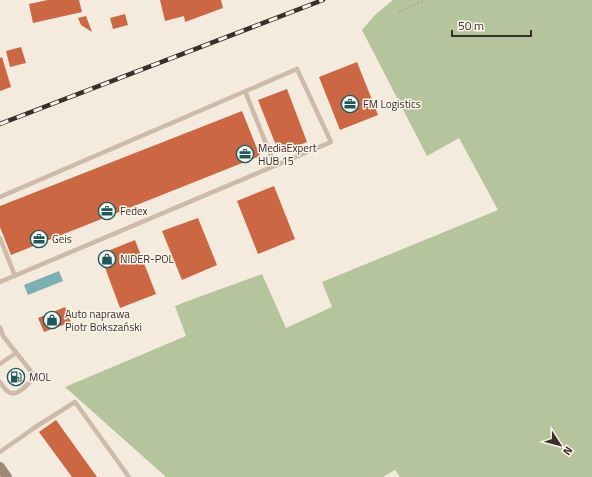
<svg xmlns="http://www.w3.org/2000/svg" width="592" height="477" font-family="'Titillium Web',sans-serif">
  <rect width="100%" height="100%" fill="#f4eade"/>
  <path fill="#b6c49d" d="M393,0H592V477H400L395,470L383,477H166L65,387L186,336L175,306L185,302L262,274L286,328L332,307L322,282L498,210L459,138L427,156L362,30L375,15Z"/>
  <path fill="#7bb0b3" d="M59,271L63,281L28,295L24,285Z"/>
  <path fill="#cc6744" d="M48,0H79L82,12L33,23L29,4Z
    M160,0H221L223,8L185,22L184,16L165,21Z
    M125,14L128,25L113,29L110,18Z
    M86,16L92,32L81,25L78,18Z
    M21,47L26,63L10,67L6,51Z
    M2,57L11,87L0,91V58Z
    M357,62L378,115L340,130L319,77Z
    M287,89L307,142L279,153L258,100Z
    M242,111L260,156L11,255L0,227V206Z
    M274,186L295,239L258,254L237,201Z
    M198,218L217,265L182,280L162,231Z
    M135,240L156,294L120,308L100,254Z
    M65,307L71,322L44,332L38,318Z
    M56,420L97,477H72L39,432Z"/>
  <g fill="none" stroke-linecap="round" stroke-linejoin="round">
    <path stroke="#b9a493" stroke-width="2" stroke-dasharray="2 2" stroke-linecap="butt" d="M399,12L425,0"/>
    <path stroke="#cdbaa9" stroke-width="4.5" d="M245,91L275,166
      M0,197L297,69L331,142L0,282
      M0,238L15,276
      M0,327L3,336L30,370L33,377C30,383 19,395 11,393C6,392 3,386 0,382
      M0,364L16,353
      M0,452L34,428L75,402L129,477"/>
    <path stroke="#a1897a" stroke-width="10" d="M0,467L7,477"/>
    <defs>
      <path id="rail" d="M0,124L323,0"/>
    </defs>
    <use href="#rail" stroke="#3a2f29" stroke-width="4.5"/>
    <use href="#rail" stroke="#fbf4eb" stroke-width="3" stroke-dasharray="9" stroke-linecap="butt"/>
  </g>
  <defs>
    <symbol id="office-ring" viewBox="-11 -11 22 22"><circle r="9.5" fill="#fbf4eb" stroke="#1c595e" stroke-width="1.5"/><path d="M-6-3h4V-5.5h4V-3h4V5H-6ZM-1-4.5V-3h2v-1.5ZM-6 0V1H6V0Z" fill="#1c595e"/></symbol>
    <symbol id="shop-ring" viewBox="-11 -11 22 22"><circle r="9.5" fill="#fbf4eb" stroke="#1c595e" stroke-width="1.5"/><path d="M-5-2.5h2.3a2.7 3.5 0 0 1 5.4 0H5L5.5 6h-11ZM-1.5-2.5h3a1.5 2.3 0 0 0-3 0Z" fill="#1c595e"/></symbol>
    <symbol id="fuel-ring" viewBox="-11 -11 22 22"><circle r="9.5" fill="#fbf4eb" stroke="#1c595e" stroke-width="1.5"/><path d="M-5.5-6h7V0h2V4h1.3V-2.5L3-4.5l.8-.8L6-3V5H2.5V1h-1V6h-7ZM-4.2-4.7v3.2H.2V-4.7Z" fill="#1c595e"/></symbol>
  </defs>
  <g fill-rule="evenodd">
    <use href="#office-ring" x="340" y="94" width="20" height="20"/>
    <use href="#office-ring" x="235" y="144" width="20" height="20"/>
    <use href="#office-ring" x="97" y="201" width="20" height="20"/>
    <use href="#office-ring" x="29" y="229" width="20" height="20"/>
    <use href="#shop-ring" x="97" y="249" width="20" height="20"/>
    <use href="#shop-ring" x="42" y="310" width="20" height="20"/>
    <use href="#fuel-ring" x="6" y="367" width="20" height="20"/>
  </g>
  <g text-anchor="middle" stroke-width="3" stroke-linejoin="round" paint-order="stroke">
    <g font-size="11" fill="#3a2f29" stroke="#fbf4eb" text-anchor="start">
      <text x="363" y="108">FM Logistics</text>
      <text x="258" y="152">MediaExpert<tspan x="258" dy="13">HUB 15</tspan></text>
      <text x="120" y="215">Fedex</text>
      <text x="52" y="243">Geis</text>
      <text x="120" y="263">NIDER-POL</text>
      <text x="65" y="318">Auto naprawa<tspan x="65" dy="13">Piotr Bokszański</tspan></text>
      <text x="29" y="381">MOL</text>
    </g>
  </g>
  <g transform="translate(560 445) rotate(126)" stroke="#fbf4eb" stroke-width="3" paint-order="stroke">
  <path d="M0-3L7 15L0 10L-7 15Z" fill="#3a2f29"/>
  <text y="-6" font-size="11" font-weight="bold" text-anchor="middle" fill="#3a2f29">N</text>
  </g>
  <path d="M452 30v6h79v-6" fill="none" stroke="#3a2f29" stroke-width="2"/>
  <text x="458" y="30" font-size="12" fill="#3a2f29" stroke="#fbf4eb" stroke-width="3" paint-order="stroke">50 m</text>
</svg>
